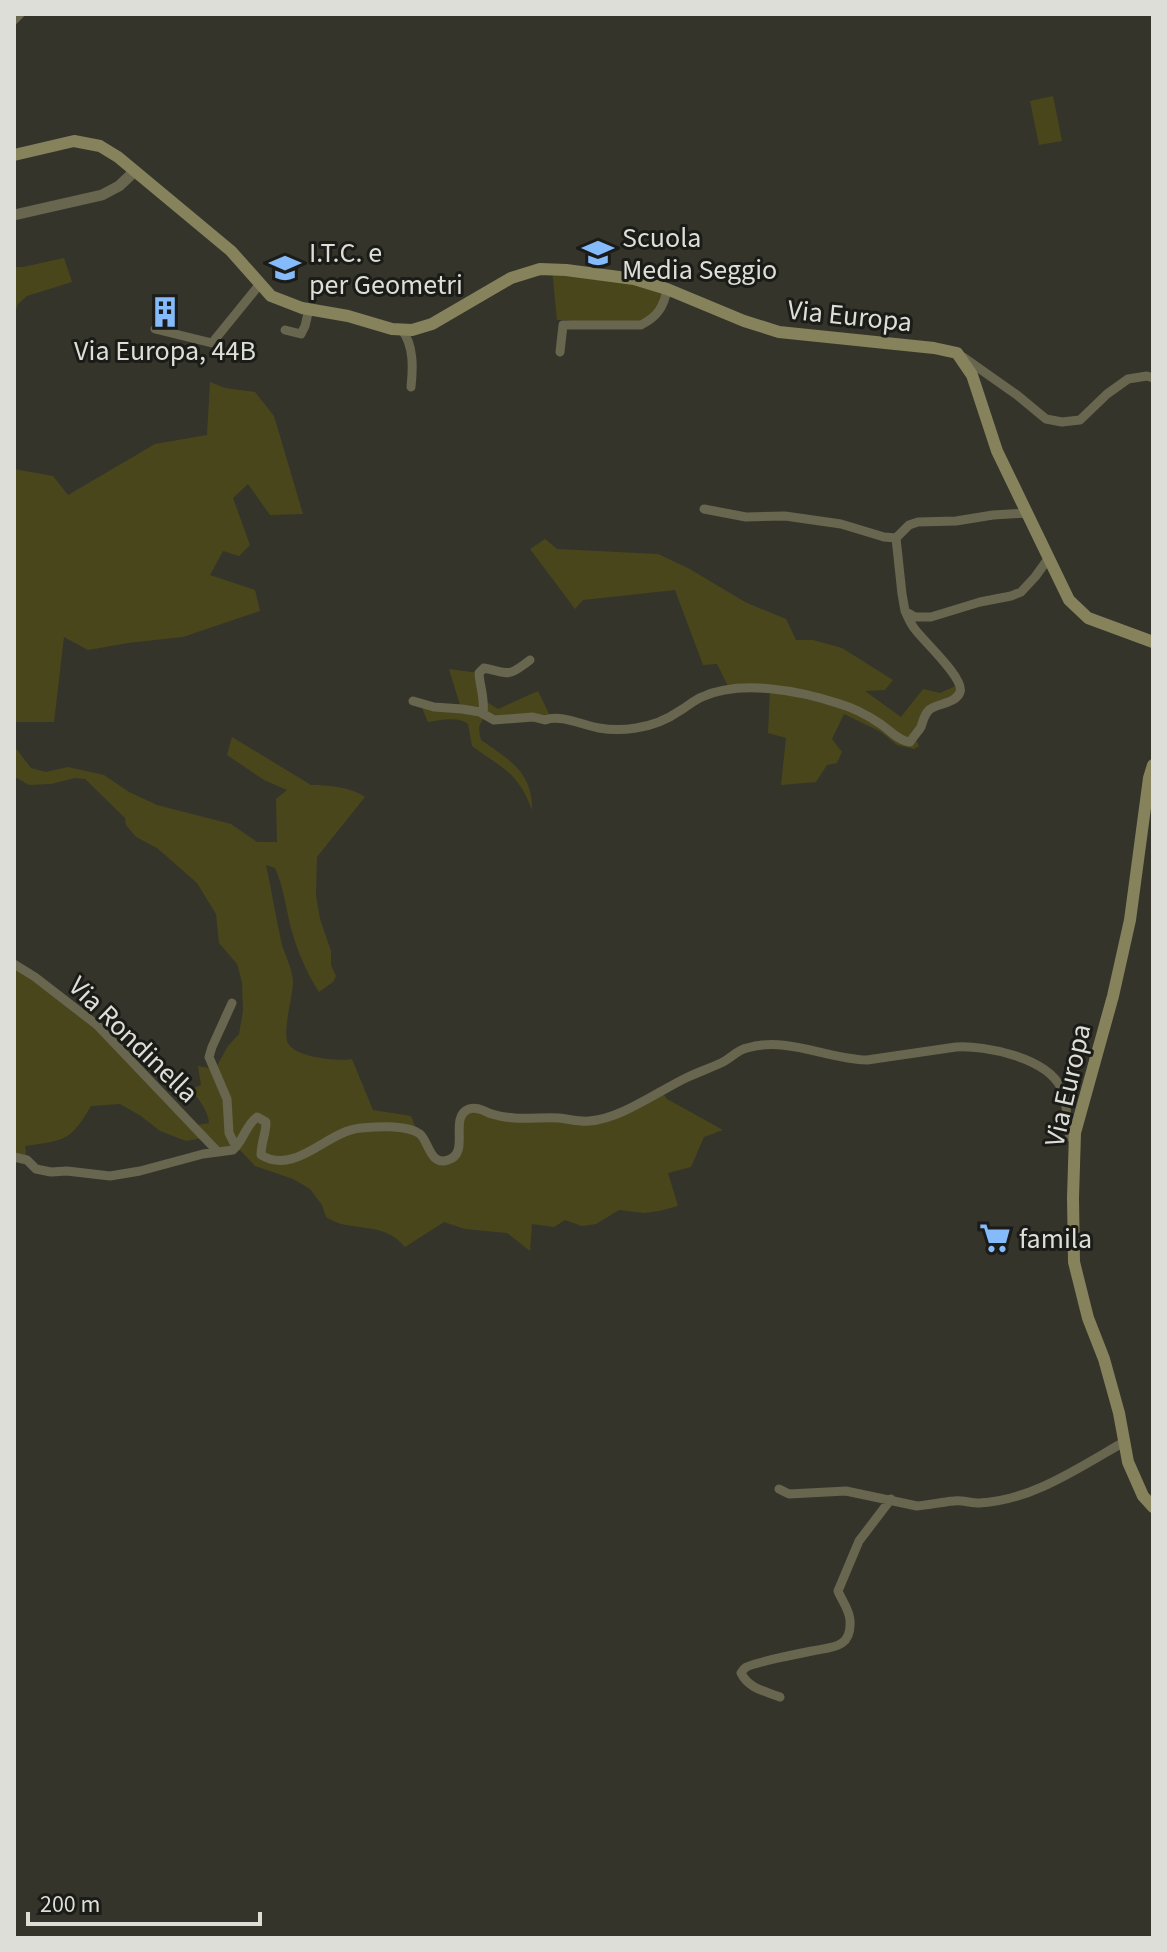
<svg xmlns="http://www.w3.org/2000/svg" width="1167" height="1952" font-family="'Source Sans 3',sans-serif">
  <rect width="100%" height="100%" fill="#34342b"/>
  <path fill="#4a461c" d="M1053,96L1062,141L1039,145L1030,101Z
    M64,258L72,282L27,296L18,304L14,316V267H23Z
    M552,270L667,289L651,320L570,325L569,320H557Z
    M210,382L225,388L255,392L274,416L303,514L270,515L248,484L233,498L250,545L239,556L223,551L210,575L255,590L260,611L183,637L128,643L88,650L64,637L54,722H14V469L53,476L68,495L155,444L207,435Z
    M545,539L557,549L658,554L688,568L745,602L786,619L796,640H813L842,648L893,680L885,690L865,691L901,717L923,689L940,693L960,684L961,690L940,702L914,736L919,746L914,749L897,745L881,732L844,714L832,739L842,752L837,763L827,765L816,782L781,785L786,738L768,733L770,690H730L717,664L703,665L675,590L583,600L575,609L530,549Z
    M449,669L479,673L485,701L498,709L538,691L551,718L486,716C478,724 478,729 481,740C508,759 533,772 532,810C518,772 503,769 472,746L468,724C458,716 440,720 428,722L420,703L461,708Z
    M232,737L311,785C328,785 351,787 365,797L317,857L316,895L320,919L331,951V965L336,976L333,982L319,992C308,975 299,955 293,935C286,913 285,890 275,868L266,865C272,892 276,919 282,945C286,957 292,969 293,981C293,997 282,1032 288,1043C294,1057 338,1062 352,1059L373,1110L411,1116L417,1131L433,1157L455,1156L466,1111L493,1115L587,1122L661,1091L667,1099L723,1130L704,1137L691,1167L668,1173L678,1206L659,1211L644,1213L619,1210L596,1224L582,1226L565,1220L554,1227L532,1224L530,1251L507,1233L465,1229L444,1222L405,1247C382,1219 351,1234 326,1217L322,1205L310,1189L293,1179L255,1166L237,1147L218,1152L203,1138L186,1141L160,1131L141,1116L120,1104L91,1106C70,1142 65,1140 25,1146L27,1160L14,1157V964L97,1025L192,1126L209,1123C208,1110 199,1100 191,1089L201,1085L198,1066L215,1069L228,1046L239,1034L243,1011L242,982L237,964L219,943L216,914L197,883L157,848L136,837L126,825L125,818L85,779L75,778L51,784L29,785L15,777L14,746L31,768L46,772L68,767L104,775L129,792L157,805L231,824L257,842H277L276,799L287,790L264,780L227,755Z"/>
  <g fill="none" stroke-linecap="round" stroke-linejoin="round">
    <path stroke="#68664e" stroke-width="9" d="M14,20L20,14
      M155,329L212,343L260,284
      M285,330L301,334L305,326L309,309
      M402,330C414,346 413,368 411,387
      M560,352L563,325H641C657,317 664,307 667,289
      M963,357L1017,395L1046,419L1062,422L1080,420L1107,394L1128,379L1147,376L1153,378
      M704,509L746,517L785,516L841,524L884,537L896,538
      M1027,513L993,515L956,521L918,522L909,525L896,538L902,594L905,611L915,617H931L980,602L1011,596L1021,592L1035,577L1048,559
      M413,701L434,707L462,709L480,712L494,720L533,717L545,720C561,714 582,725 599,728C610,730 624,730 636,728C651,726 668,719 681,710C688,706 694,700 702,697C741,679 801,691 840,704C854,708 867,715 879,723C889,729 898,741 910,742C913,737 918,732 921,727C923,721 924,715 929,710C937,703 956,704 960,692C965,678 923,641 914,628C910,623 908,617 905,611
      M483,714C485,698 480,688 479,673L484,668C510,673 507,678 530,660
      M14,964L35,977L97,1025L218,1152
      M232,1003L212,1047L209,1057L227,1099L229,1133L236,1147
      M14,1157L27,1160L36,1169L51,1172L67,1171L110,1176L140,1171L203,1154L233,1150C244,1140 245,1126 257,1117L266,1122C266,1134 261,1143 261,1155C296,1176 326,1131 361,1128C376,1127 407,1124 420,1134C429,1142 430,1166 448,1160C471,1153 448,1117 469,1109C478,1106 485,1112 492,1114C513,1121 537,1117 559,1118C569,1119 579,1122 589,1121C621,1119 658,1091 688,1077C699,1072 710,1068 721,1063C730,1059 737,1050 747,1048C787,1036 827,1059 867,1060L956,1047C986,1045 1047,1058 1061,1088C1069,1104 1065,1121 1070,1137L1075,1139
      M779,1489L789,1494L846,1491L917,1506C929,1505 941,1502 954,1501C963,1500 971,1503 979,1503C1031,1501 1080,1467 1124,1442
      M780,1697C765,1691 749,1689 741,1673C743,1671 743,1669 745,1668C751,1663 802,1653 812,1651C833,1647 852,1648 850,1620C849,1609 842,1601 838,1591L859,1541L891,1499"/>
    <path stroke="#68664e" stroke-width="11" d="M14,215L102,195L119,186L135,171"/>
    <path stroke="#85825c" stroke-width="12" d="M14,155L74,141L100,146L118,157L231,251L271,296L302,308L348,316L392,329L412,330L432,324L511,278L540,269L566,270L634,279L667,289L744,321L779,332L934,348L957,353L972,375L997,451L1069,600L1088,618L1153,642
      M1153,765L1149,778L1130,920L1113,996L1075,1133L1073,1198L1074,1262L1088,1318L1104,1359L1119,1413L1128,1462L1143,1496L1153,1507"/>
  </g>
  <defs>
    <symbol id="school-bare" viewBox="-9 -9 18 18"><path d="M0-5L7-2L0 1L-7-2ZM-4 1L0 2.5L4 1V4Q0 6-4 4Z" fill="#85bbfb" stroke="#1b1b17" stroke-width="2.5" paint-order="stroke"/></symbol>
    <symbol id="building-bare" viewBox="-9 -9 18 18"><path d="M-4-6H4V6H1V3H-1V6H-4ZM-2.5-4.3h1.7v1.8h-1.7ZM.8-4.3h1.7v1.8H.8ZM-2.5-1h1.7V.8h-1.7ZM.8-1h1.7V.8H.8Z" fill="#85bbfb" stroke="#1b1b17" stroke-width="2.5" paint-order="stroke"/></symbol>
    <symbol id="supermarket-bare" viewBox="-9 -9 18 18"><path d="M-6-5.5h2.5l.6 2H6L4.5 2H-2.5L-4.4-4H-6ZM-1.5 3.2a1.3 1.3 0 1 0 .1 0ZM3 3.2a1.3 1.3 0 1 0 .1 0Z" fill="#85bbfb" stroke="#1b1b17" stroke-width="2.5" paint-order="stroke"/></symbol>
  </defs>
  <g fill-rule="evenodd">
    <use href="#school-bare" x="576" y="231" width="44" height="44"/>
    <use href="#school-bare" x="263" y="246" width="44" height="44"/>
    <use href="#building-bare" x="143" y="290" width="44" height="44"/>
    <use href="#supermarket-bare" x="973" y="1216" width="44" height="44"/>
  </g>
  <g text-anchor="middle" stroke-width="6" stroke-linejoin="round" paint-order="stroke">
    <g font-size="28" fill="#deded9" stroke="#1b1b17" text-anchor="start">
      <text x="622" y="247">Scuola<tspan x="622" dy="32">Media Seggio</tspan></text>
      <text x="309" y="262">I.T.C. e<tspan x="309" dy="32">per Geometri</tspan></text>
      <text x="165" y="360" text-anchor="middle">Via Europa, 44B</text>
      <text x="1019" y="1248">famila</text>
    </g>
    <g font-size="28" fill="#deded9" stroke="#1b1b17">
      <text transform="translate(850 315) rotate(6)" y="10">Via Europa</text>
      <text transform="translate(134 1039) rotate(44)" y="10">Via Rondinella</text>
      <text transform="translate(1067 1085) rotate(-77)" y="10">Via Europa</text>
    </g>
  </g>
  <rect width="1167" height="1952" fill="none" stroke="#deded9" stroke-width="32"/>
  <path d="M28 1912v12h232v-12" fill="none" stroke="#deded9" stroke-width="4"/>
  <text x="40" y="1912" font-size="24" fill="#deded9" stroke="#1b1b17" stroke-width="6" paint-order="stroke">200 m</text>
</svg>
